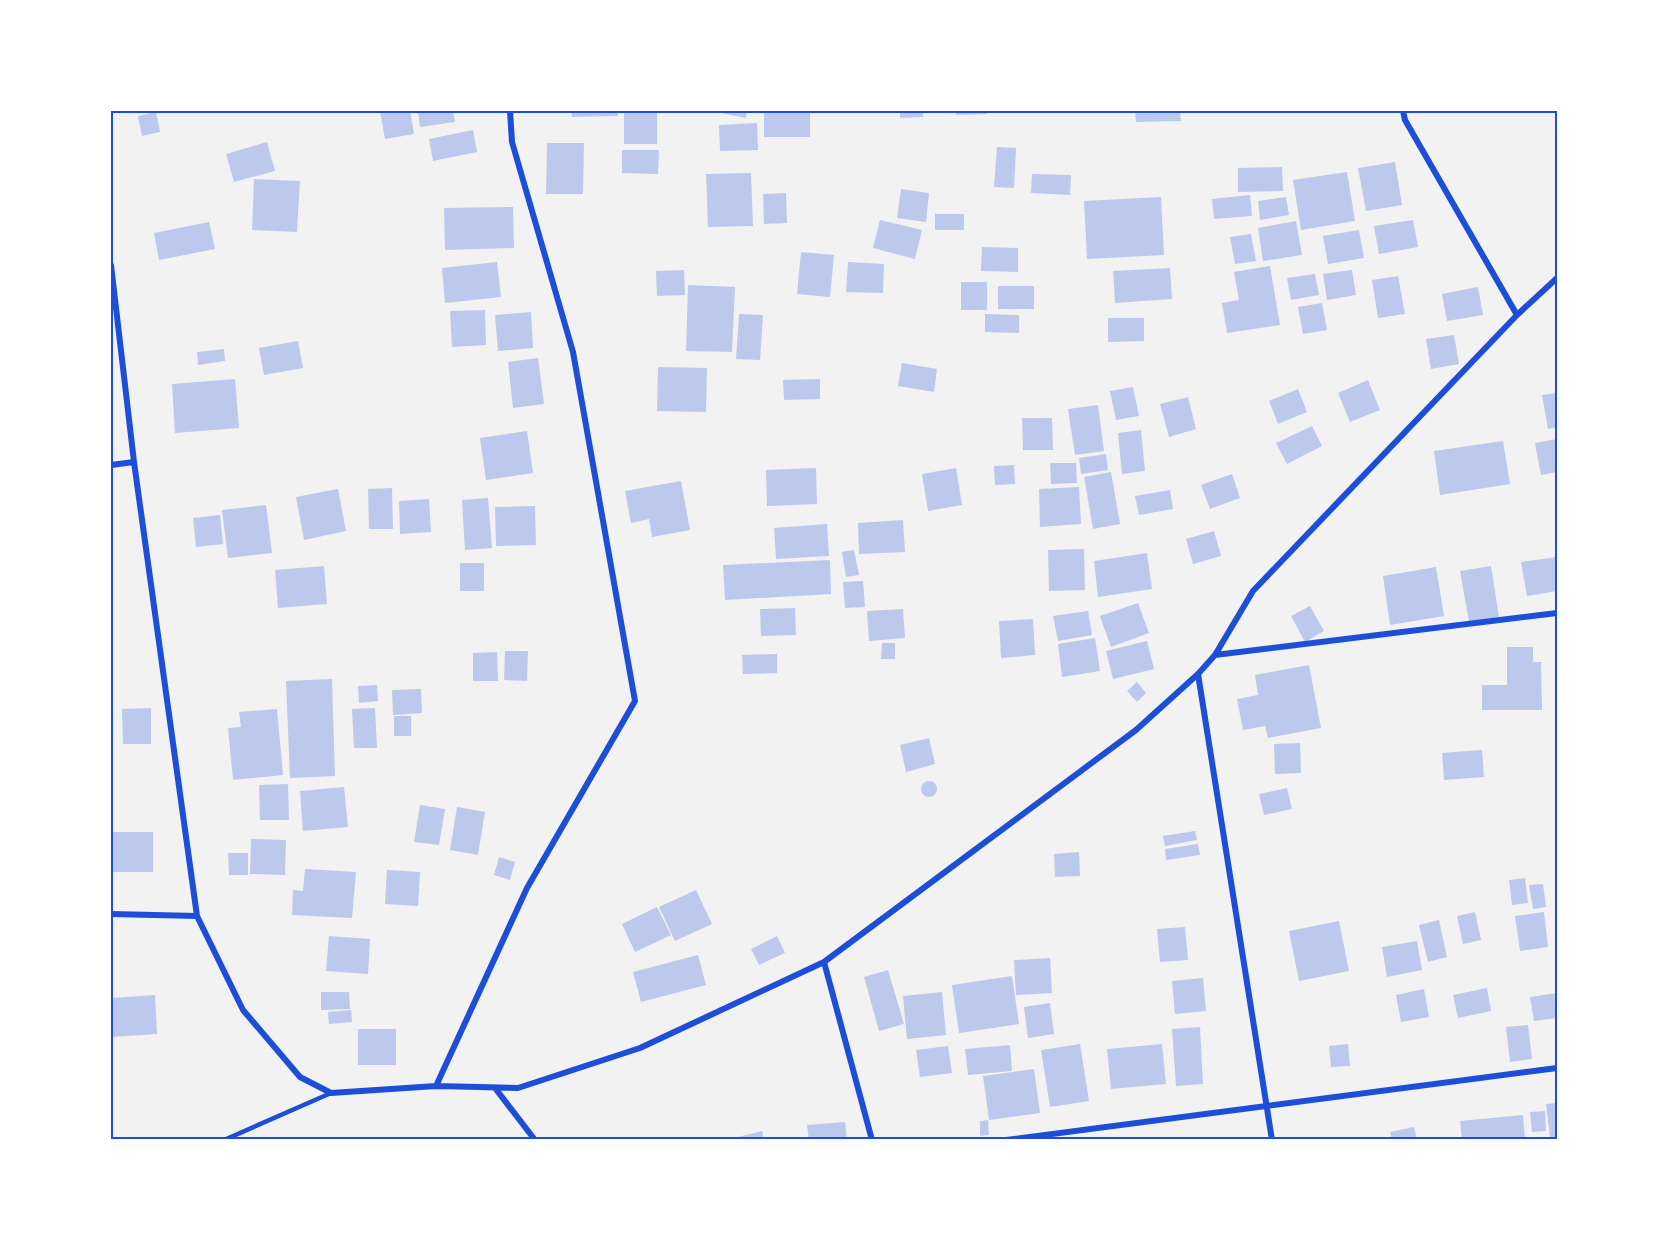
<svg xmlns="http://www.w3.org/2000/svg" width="1668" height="1251" font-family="Lato,sans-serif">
  <rect width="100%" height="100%" fill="#f2f2f2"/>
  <path fill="#bdc9ec" d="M380,111H410L414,134L385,139Z
    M418,111H453L455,122L420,127Z
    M571,111H618V116L572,117Z
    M712,111H747L746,118Z
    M764,111H810V137H764Z
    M900,111H923V117L900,118Z
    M956,111H987V114L956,115Z
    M1135,111H1180L1181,121L1136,122Z
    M156,112L160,132L142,136L138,116Z
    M624,113H657V144H624Z
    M757,123L758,150L720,151L719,125Z
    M473,130L477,152L433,161L429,139Z
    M267,142L275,171L234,182L226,154Z
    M547,143H584L583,194H546Z
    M997,147L1016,148L1014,188L994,187Z
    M622,150H659L658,174L622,173Z
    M1395,162L1402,205L1366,211L1358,168Z
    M1282,167L1283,191L1238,192V168Z
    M1347,172L1355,221L1301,230L1293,180Z
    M751,173L753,226L708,227L706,174Z
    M1032,174L1071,175L1070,195L1031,193Z
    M254,179L300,181L297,232L252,230Z
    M901,189L929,193L926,222L897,218Z
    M786,193L787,223L764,224L763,194Z
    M1250,195L1252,216L1214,219L1212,199Z
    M1161,197L1164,255L1087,259L1084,201Z
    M1286,197L1289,215L1260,220L1258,201Z
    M513,207L514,248L445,250L444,208Z
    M935,214H964V230H935Z
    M880,220L922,230L915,259L873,248Z
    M1413,220L1418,247L1379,254L1374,226Z
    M1296,221L1302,255L1263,261L1258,228Z
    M209,222L215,249L159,260L154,233Z
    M1359,230L1364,258L1328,264L1323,236Z
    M1251,234L1256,261L1235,264L1230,237Z
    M982,247L1018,248V272L981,271Z
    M801,252L834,255L830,297L797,294Z
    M497,262L501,297L445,303L442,268Z
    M848,262L884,264L883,293L846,292Z
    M1270,266L1280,325L1227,333L1222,303L1239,300L1234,272Z
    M1170,268L1172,299L1115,303L1113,271Z
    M684,270L685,295L657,296L656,271Z
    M1352,270L1356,295L1327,300L1323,274Z
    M1315,274L1319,295L1291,300L1287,278Z
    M1398,276L1405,314L1378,318L1372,280Z
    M961,282H987V310H961Z
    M688,285L735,287L732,352L686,351Z
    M998,286H1034V309H998Z
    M1478,287L1483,315L1447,321L1442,294Z
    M1322,303L1327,330L1303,334L1298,307Z
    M485,310L486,345L452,347L450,311Z
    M531,312L533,348L498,351L495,315Z
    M739,314L763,315L760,360L736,359Z
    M985,314L1019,315V333L985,332Z
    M1108,318H1144V341L1108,342Z
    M1454,335L1459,364L1431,369L1426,339Z
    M298,341L303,368L264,375L259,348Z
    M224,349L225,361L198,365L197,352Z
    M538,358L544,404L513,408L508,362Z
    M902,363L937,369L934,392L898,386Z
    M658,367L707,368L706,412L657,411Z
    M235,379L239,428L175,433L172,384Z
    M820,379V399L784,400L783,380Z
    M1368,380L1380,410L1350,422L1338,393Z
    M1133,387L1139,416L1116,420L1110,391Z
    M1298,389L1307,412L1278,424L1269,401Z
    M1557,393V427L1548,429L1542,395Z
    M1188,397L1196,429L1169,437L1160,404Z
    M1098,405L1104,451L1075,455L1068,409Z
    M1022,418H1052L1053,450H1023Z
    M1312,426L1322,446L1287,464L1276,443Z
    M1141,430L1145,471L1122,474L1118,433Z
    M527,431L533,473L486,480L480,438Z
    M1557,439V472L1541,475L1535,443Z
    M1503,441L1510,484L1440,495L1434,451Z
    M1106,454L1108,470L1081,474L1079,458Z
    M1050,463H1076L1077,483L1051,484Z
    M1014,465L1015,484L995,485L994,466Z
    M816,468L817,504L767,506L766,470Z
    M956,468L962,505L928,511L922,474Z
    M1111,472L1120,524L1093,529L1084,477Z
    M1232,474L1240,498L1210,509L1201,485Z
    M681,481L690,530L652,537L649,519L631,523L625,491Z
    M1079,487L1081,524L1040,527L1039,489Z
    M392,488L393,529H369L368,489Z
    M338,489L346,531L304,540L296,497Z
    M1170,490L1173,509L1139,515L1135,496Z
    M488,498L492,548L465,550L462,500Z
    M429,499L431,532L400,534L399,501Z
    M266,505L272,553L228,558L222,510Z
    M535,506L536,545L496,546L495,507Z
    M220,515L223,544L196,547L193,518Z
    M903,520L905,552L859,554L858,523Z
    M827,524L829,556L776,559L774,528Z
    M1214,531L1221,556L1193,564L1186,539Z
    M1084,549L1085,590L1049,591L1048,550Z
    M854,550L859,575L846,577L842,552Z
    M1147,553L1152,589L1098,597L1094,561Z
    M1557,557V591L1527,596L1521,562Z
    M830,560L831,594L725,600L723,565Z
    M460,563H484V591H460Z
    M324,566L327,604L278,608L275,570Z
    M1491,566L1499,617L1469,622L1460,571Z
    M1436,567L1444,616L1390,625L1383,576Z
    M863,581L865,607L845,608L843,582Z
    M1138,603L1149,633L1111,647L1100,616Z
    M1310,606L1324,631L1305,642L1291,616Z
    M795,608L796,635L761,636L760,609Z
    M903,609L905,638L869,641L867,611Z
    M1088,611L1092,635L1058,641L1053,616Z
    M1033,619L1035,655L1001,658L999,621Z
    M1095,638L1100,671L1062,677L1058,644Z
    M1147,641L1154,669L1113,679L1106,651Z
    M882,643H895V659H881Z
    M1507,647H1533V662H1541L1542,710H1482V685H1507Z
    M505,651H528L527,681L504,680Z
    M497,652L498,681H473V653Z
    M777,654V673L743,674L742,655Z
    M1309,665L1321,728L1268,738L1265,726L1243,730L1237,699L1258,695L1255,675Z
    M332,679L335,776L290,778L286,681Z
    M1137,682L1146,693L1137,702L1127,691Z
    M377,685L378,701L359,703L358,686Z
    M421,689L422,713L393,715L392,690Z
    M151,708V744H123L122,709Z
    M375,708L377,748H354L352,709Z
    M277,709L283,775L233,780L228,728L241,727L239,712Z
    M394,716H411V736H394Z
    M929,738L935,764L906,772L900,745Z
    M1300,743L1301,773L1275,774L1274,744Z
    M1482,750L1484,777L1444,780L1442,753Z
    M921 789a8 8 0 1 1 16 0a8 8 0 1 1-16 0Z
    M288,784L289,820H260L259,785Z
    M344,787L348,827L303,831L300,791Z
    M1287,788L1292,809L1264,815L1259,794Z
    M420,805L445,809L439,845L414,842Z
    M457,807L485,812L478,855L450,850Z
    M1195,831L1197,840L1165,846L1163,836Z
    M111,832H153V872H111Z
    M251,839L286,840L285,875L250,874Z
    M1198,844L1200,855L1166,860L1165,849Z
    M1079,852L1080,876L1055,877L1054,854Z
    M228,853H248V875H229Z
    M499,857L515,862L510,880L494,875Z
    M305,869L356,872L352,918L292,915L293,890L303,891Z
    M387,870L420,872L418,906L385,904Z
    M1525,878L1528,903L1512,905L1509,880Z
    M1543,884L1546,907L1533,909L1529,885Z
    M696,890L712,924L675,941L659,907Z
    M657,907L671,935L635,952L622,924Z
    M1475,912L1481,940L1463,944L1457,916Z
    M1544,912L1548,947L1520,951L1515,916Z
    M1439,920L1447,957L1428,962L1419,925Z
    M1339,921L1349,971L1299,981L1289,931Z
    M1185,927L1188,960L1160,962L1157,929Z
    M329,936L370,939L368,974L326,971Z
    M777,936L785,953L759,965L751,949Z
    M1417,941L1422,970L1387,977L1382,947Z
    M698,955L706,985L641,1002L633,972Z
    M1050,958L1052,993L1016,995L1014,960Z
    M888,970L904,1024L879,1031L864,977Z
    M1012,976L1019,1024L959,1033L952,985Z
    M1203,978L1206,1011L1175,1014L1172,981Z
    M1487,988L1491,1011L1458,1018L1453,995Z
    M1424,989L1429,1017L1401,1022L1396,995Z
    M321,992H349L350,1009L321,1010Z
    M942,992L946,1035L907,1039L903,996Z
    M1557,993V1018L1534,1021L1530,997Z
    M155,995L157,1034L111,1037V998Z
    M1050,1003L1054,1034L1028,1038L1024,1007Z
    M351,1010L352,1022L329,1024L328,1012Z
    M1528,1025L1532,1059L1510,1062L1506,1027Z
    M1200,1027L1203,1084L1176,1086L1172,1029Z
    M358,1029H396V1065H358Z
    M1080,1044L1089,1101L1050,1107L1041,1050Z
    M1162,1044L1166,1084L1111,1089L1107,1049Z
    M1348,1044L1350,1066L1331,1067L1329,1046Z
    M1010,1045L1012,1071L968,1075L965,1049Z
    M948,1046L952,1073L920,1077L916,1050Z
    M1034,1069L1040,1113L989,1120L983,1076Z
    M1557,1103V1137H1550L1546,1104Z
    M1545,1111L1546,1131L1532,1132L1530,1112Z
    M1523,1115L1525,1140H1462L1460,1121Z
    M988,1120L989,1135L980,1136V1121Z
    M845,1122L847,1140H809L807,1125Z
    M1414,1127L1417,1140H1392L1390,1132Z
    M762,1131L764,1140H730V1139Z"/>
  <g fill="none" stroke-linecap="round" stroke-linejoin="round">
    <path stroke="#1d4ed8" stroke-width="4.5" d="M224,1140L331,1093"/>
    <path stroke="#1d4ed8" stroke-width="6" d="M1403,111L1405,120L1517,315
      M111,265L134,462L197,916L243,1010L300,1077L331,1093L436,1086L518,1088L640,1048L824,962L1136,730L1198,674L1215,655L1253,591L1517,315L1557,278
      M111,465L134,462
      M1215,655L1557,613
      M1198,674L1272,1140
      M111,914L197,916
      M824,962L872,1140
      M436,1086L527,888L635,701L573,352L512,142L510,111
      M495,1088L535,1140
      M1006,1140L1557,1068"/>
  </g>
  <rect width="1668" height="1251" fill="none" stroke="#ffffff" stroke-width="225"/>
  <rect x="112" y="112" width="1444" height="1026" fill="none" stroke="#1d4ed8" stroke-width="2"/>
</svg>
